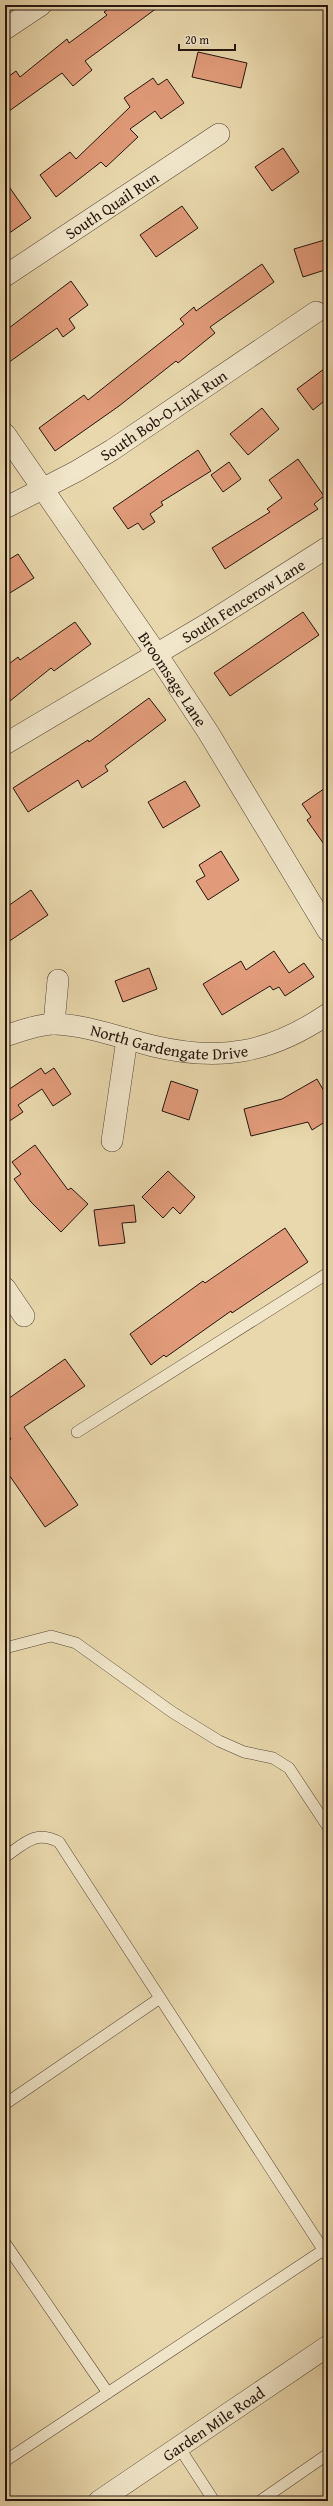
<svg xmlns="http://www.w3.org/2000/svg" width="333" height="2506" font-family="'Gentium Book Plus',serif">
  <rect width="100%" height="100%" fill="#e9d8ad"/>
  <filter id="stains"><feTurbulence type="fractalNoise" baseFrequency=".005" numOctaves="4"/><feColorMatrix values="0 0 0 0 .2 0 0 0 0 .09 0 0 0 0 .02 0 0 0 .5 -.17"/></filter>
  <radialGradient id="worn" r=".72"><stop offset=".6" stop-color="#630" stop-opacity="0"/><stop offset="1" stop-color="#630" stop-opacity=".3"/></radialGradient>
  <path fill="#e19b7a" stroke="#25150d" d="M114,5H161L85,61L92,70L73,86L62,73L5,114V79L16,71L20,77L67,39L69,43L107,15L104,12Z
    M198,52L247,63L241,88L192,77Z
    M153,78L158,85L167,79L184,103L161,119L155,111L130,129L138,137L106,167L101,162L56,197L40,175L70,152L76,159L130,107L124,98Z
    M283,148L299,172L272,191L255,167Z
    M5,181L31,218L5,236Z
    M182,206L198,228L156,257L140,235Z
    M328,239V269L303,277L294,249Z
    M262,264L274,282L210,327L215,333L178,363L176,361L119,406L55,451L39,428L84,395L88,400L184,324L180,319L194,307L196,311Z
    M71,281L88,305L69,319L75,328L63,337L57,328L5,365V331Z
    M328,366V398L313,410L297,389Z
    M262,408L279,429L248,455L230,434Z
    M198,450L211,471L161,502L163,505L150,514L155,522L143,530L138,523L128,529L113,508Z
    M298,459L324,496L314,504L318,509L225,569L212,548L270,512L267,509L282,498L269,480Z
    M229,462L241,479L223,492L211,475Z
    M18,554L34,578L5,596V562Z
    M303,612L319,635L230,696L214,673Z
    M75,622L91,644L54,671L51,668L5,705V667L18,657L20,660Z
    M149,698L166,720L105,766L108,771L82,788L78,780L28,812L13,788L88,740L89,742Z
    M185,781L200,806L163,828L148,802Z
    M328,786V850L307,820L311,817L302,804Z
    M221,851L239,880L208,900L196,881L205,876L199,865Z
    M31,890L48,915L5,944V908Z
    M274,951L289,973L304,963L314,977L285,996L279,987L273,990L270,986L222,1015L203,984L241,961L246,970Z
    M149,968L157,989L123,1002L115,981Z
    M41,1068L45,1074L54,1068L71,1094L53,1106L42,1089L18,1105L23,1112L5,1124V1085L8,1090Z
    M317,1079L328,1098V1120L312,1130L308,1122L251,1136L244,1109L282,1099Z
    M171,1081L198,1090L189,1120L162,1111Z
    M35,1145L68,1190L71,1188L88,1204L61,1232L31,1202L14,1179L21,1174L12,1162Z
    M168,1171L195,1197L180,1214L173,1207L163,1218L142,1197Z
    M134,1205L136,1222L122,1223L125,1243L99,1246L94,1210Z
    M285,1228L308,1262L232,1313L231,1311L166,1357L164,1355L151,1365L130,1334L203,1281L205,1283Z
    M65,1359L85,1386L24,1427L78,1505L45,1527L5,1469V1443L11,1439L5,1431V1401Z"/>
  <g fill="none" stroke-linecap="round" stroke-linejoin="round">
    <defs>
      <path id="service" d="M77,1432L328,1273
        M5,1648L51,1636L76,1643L172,1712L219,1741L244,1752L273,1758L289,1768L328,1827
        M5,1857C25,1843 35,1830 59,1842L328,2257
        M5,2104L160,1998
        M5,2243L108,2393
        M179,2447L214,2501
        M5,2461L328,2247
        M260,2501L328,2454"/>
      <g id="minor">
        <path d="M5,29L41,5"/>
        <path id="s1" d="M5,276L219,134"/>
        <path id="s2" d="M5,434L156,653L208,732L328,931"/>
        <path id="s3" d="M5,508L77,471L112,450L316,312"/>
        <path id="s4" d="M5,744L207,624L328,547"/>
        <path d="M54,1024L58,980"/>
        <path id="s5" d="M5,1036C17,1032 42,1023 55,1024C87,1025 121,1038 153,1046C221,1062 270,1053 328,1014"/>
        <path d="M112,1141L127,1039"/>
        <path d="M5,1288L24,1316"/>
        <path id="s6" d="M99,2501L328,2346"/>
      </g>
    </defs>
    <use href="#service" stroke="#564635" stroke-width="12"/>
    <use href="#minor" stroke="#564635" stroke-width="22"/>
    <use href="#service" stroke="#f1e6ca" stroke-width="11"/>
    <use href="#minor" stroke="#f1e6ca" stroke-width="21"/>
  </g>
  <g text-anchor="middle" stroke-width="3" stroke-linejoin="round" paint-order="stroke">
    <g font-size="16" fill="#25150d" stroke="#f1e6ca">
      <text dy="6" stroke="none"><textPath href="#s1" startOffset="128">South Quail Run</textPath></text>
      <text dy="6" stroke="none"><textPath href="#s3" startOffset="184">South Bob-O-Link Run</textPath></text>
      <text dy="6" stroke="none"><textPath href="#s4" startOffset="278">South Fencerow Lane</textPath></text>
      <text dy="6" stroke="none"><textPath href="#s2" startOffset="297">Broomsage Lane</textPath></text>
      <text dy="6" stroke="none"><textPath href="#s5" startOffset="168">North Gardengate Drive</textPath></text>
      <text dy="6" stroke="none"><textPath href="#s6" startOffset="138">Garden Mile Road</textPath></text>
    </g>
  </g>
  <rect width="333" height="2506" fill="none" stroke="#e9d8ad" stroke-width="20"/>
  <rect x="6" y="6" width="321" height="2494" fill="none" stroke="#25150d" stroke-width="2"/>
  <rect x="10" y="10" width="313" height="2486" fill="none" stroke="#25150d"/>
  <path d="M179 44v6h56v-6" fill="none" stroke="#25150d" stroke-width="2"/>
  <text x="185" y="44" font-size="12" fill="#25150d" stroke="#f1e6ca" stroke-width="3" paint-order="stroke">20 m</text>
  <rect width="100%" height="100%" filter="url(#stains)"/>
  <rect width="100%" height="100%" fill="url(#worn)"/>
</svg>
